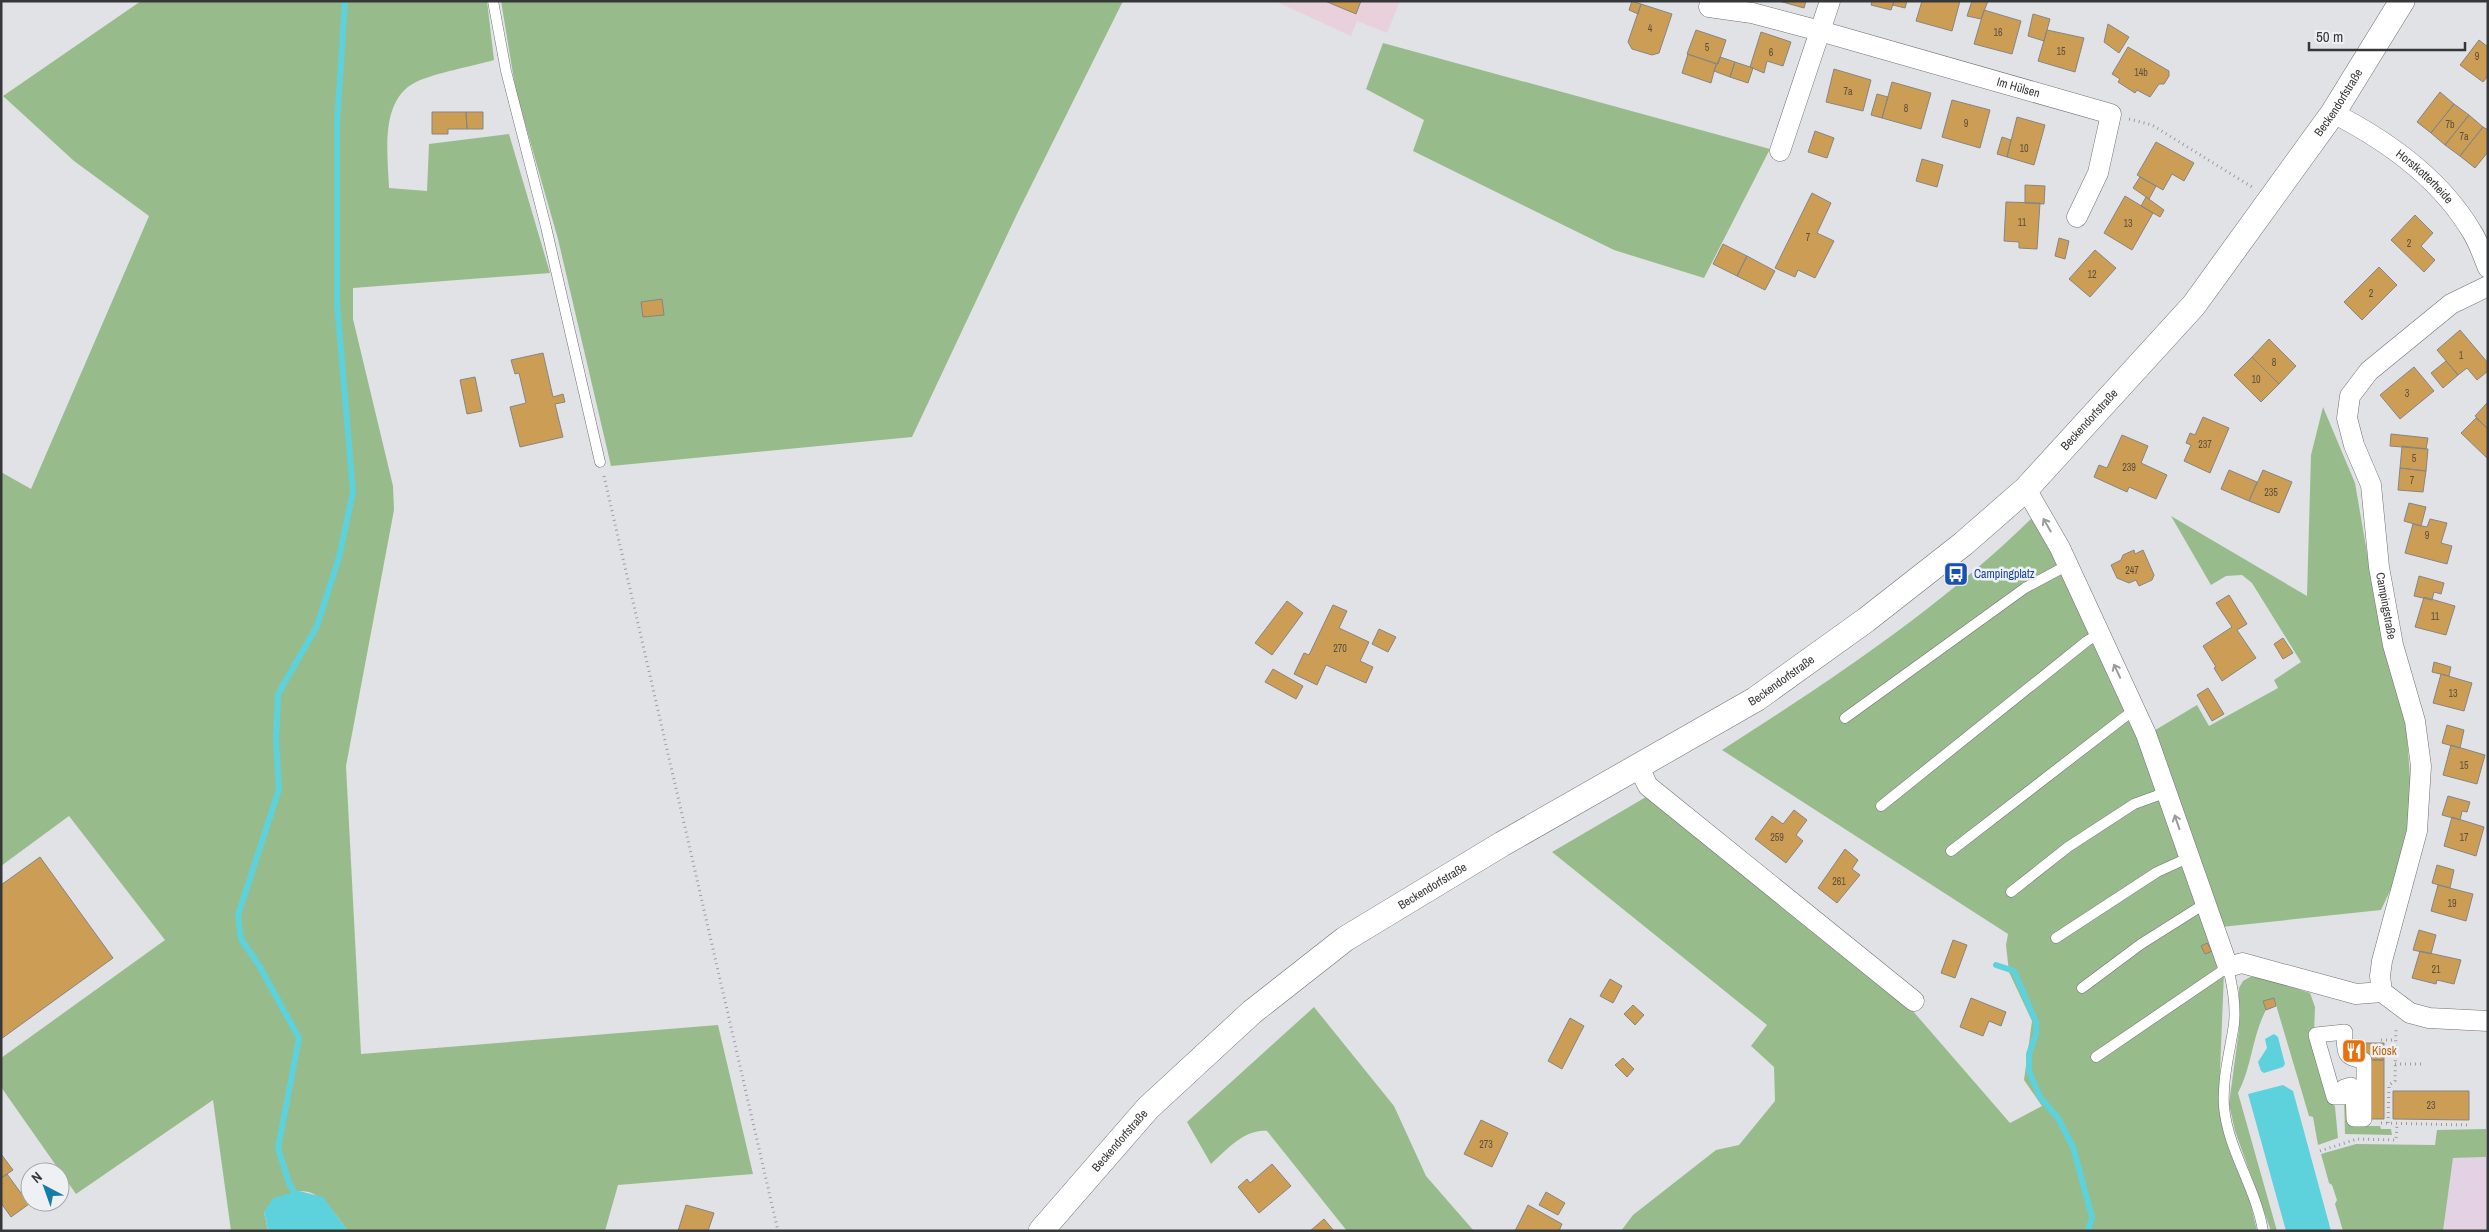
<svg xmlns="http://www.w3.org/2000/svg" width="2489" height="1232" font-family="'Archivo Narrow',sans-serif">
  <rect width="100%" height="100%" fill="#e1e2e6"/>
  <path fill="#e9d1db" d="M1275,1H1400L1387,33L1357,21L1351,36Z"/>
  <path fill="#e3d2e4" d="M2488,1157V1231H2443L2453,1158Z"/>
  <path fill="#98bb8c" d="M141,1H487L494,60C473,66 435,73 416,82C379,100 388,155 389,188L427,191L429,144L509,134L550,273L353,288V319L393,486L394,510L346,766L361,1054L718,1025L753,1174L618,1185L605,1231H348C334,1213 317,1182 290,1194C281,1198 272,1206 264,1212L268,1231H231L213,1100L76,1194L1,1087V1058L165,940L69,816L1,866V472L31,489L149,216L74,161L3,96Z
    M501,1H1123L1017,214L912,437L611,466L558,239L516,92Z
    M1383,43L1770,149L1704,278L1614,250L1413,151L1424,120L1366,89Z
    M2323,407L2355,483L2370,570L2406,722L2411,791L2406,839L2395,880L2381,910L2221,927L2152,732L2197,705L2209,726L2278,688L2274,680L2301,662L2252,583L2242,575L2226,576L2211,585L2171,516L2307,596L2311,455Z
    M2032,518L2052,542L2143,736L2224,973L2219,1096L2249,1197L2257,1231H1621L1633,1215L1716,1150L1739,1145L1775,1101L1774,1067L1751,1046L1767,1025L1552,852L1646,797L1912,1010L2010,1123L2042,1106L2024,1080L2032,1021L2009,972L2006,945L2008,934L1722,750C1830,681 1940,608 2032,518Z
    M2250,977H2261L2310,993L2315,1007L2314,1035L2335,1107L2338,1138L2318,1145L2313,1117L2309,1116L2274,998L2263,1001L2266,1010C2252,1036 2252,1067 2238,1093L2277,1231H2271L2235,1131L2229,1104L2239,1030V988L2243,981Z
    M1314,1007L1394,1106L1426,1176L1474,1231H1347L1267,1131C1244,1129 1227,1150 1211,1164L1187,1122Z
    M2344,1097L2356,1126H2380L2381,1129H2391L2392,1135L2345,1134Z
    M2486,1129V1157L2453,1158L2443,1231H2343L2335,1204L2337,1200L2332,1185L2329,1183L2321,1154L2356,1144L2435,1145L2437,1130Z"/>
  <path fill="#5dd2dc" d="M2274,1034L2278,1037L2285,1064L2283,1067L2264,1073L2261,1071L2258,1062L2267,1048L2265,1039Z
    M2283,1085L2293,1091L2331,1231H2286L2248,1094Z
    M299,1191L323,1197L348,1231H268L264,1212L273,1198Z"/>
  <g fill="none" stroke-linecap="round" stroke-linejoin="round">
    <path stroke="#5dd2dc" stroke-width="6" d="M1996,965L2014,971L2036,1022V1034L2029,1054V1071L2040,1097L2058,1118L2073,1147L2092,1217L2088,1231
      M298,1199L289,1183L278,1148L299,1038L260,967L241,939L238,915L279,789L276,741L278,694L317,626L339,557L353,492L337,303V124L345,1"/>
  </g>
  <path fill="#cc9d55" stroke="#878582" d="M1325,1H1361L1356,14Z
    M1632,1L1641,4L1638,14L1629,10Z
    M1779,1H1806L1804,8Z
    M1872,1H1894L1891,10L1871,5Z
    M1894,1H1907L1905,8L1893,5Z
    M1922,1H1960L1952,31L1916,21Z
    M1972,1H1988L1981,19L1967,16Z
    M1641,4L1672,14L1659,53L1652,55L1632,49L1628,42Z
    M1984,10L2021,21L2012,54L1974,44Z
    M2033,14L2050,19L2044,41L2028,36Z
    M2108,24L2129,37L2119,53L2104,42Z
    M1696,30L1726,40L1718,64L1687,54Z
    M2047,30L2084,38L2075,72L2038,61Z
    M1761,32L1791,42L1783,66L1767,61L1764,73L1750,67Z
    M2479,40L2488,47V76L2483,82L2460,65Z
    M2128,47L2169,71V76L2164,84H2159L2150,97L2137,90L2135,93L2118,82L2120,79L2112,74Z
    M1688,54L1716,64L1711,83L1682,73Z
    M1720,57L1735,62L1730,77L1714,71Z
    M1735,62L1753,68L1748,83L1730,77Z
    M1834,69L1871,80L1863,111L1826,102Z
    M1892,82L1931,93L1921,129L1882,118Z
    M2440,92L2454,104L2431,133L2417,122Z
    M1877,94L1888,97L1882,118L1871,115Z
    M1952,100L1990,110L1980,148L1942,137Z
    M2454,104L2469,115L2445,145L2431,133Z
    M432,112H466L467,129H448V134H432Z
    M466,112H483V129H467Z
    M2469,115L2483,127L2460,156L2445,145Z
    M2017,117L2045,125L2034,165L2007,157Z
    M2483,127L2488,130V152L2475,168L2460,156Z
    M1815,131L1834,138L1827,158L1808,152Z
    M2002,137L2011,140L2007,157L1997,154Z
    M2156,142L2194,163L2184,181L2172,174L2163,190L2137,175Z
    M1922,159L1943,165L1937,187L1916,181Z
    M2140,177L2156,186L2149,199L2133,188Z
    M2025,185L2045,186L2044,204L2025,203Z
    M1812,193L1831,203L1817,233L1834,241L1815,278L1798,270L1795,277L1775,268Z
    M2125,196L2153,213L2132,250L2104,233Z
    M2146,197L2164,210L2160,217L2141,206Z
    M2006,202L2040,203L2037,249L2019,248V242L2004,241Z
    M2415,215L2433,233L2421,246L2435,260L2424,272L2391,240Z
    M2059,238L2069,241L2065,259L2055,256Z
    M1723,244L1747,256L1737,276L1713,264Z
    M2095,250L2116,268L2090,297L2069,279Z
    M1747,256L1775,271L1765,290L1737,276Z
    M2379,267L2397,285L2362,320L2344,302Z
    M662,299L664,315L643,317L641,302Z
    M2460,330L2488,363V371L2477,380L2467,368L2458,375L2437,350Z
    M2269,339L2296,366L2279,384L2252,357Z
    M543,353L553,397L563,394L565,402L555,404L563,437L520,447L510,407L526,403L519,373L515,374L511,360Z
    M2252,357L2279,384L2261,402L2234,375Z
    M2446,361L2458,375L2443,388L2431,373Z
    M2414,367L2434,391L2400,419L2380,395Z
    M475,377L482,411L467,414L460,380Z
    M2487,403L2488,404V429L2475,416Z
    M2203,417L2229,428L2210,473L2184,461L2191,445L2186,443L2190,433L2195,435Z
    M2476,418L2488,429V459L2461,433Z
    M2391,434L2428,438L2426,449L2390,446Z
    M2122,435L2148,446L2141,463L2167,475L2156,499L2129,487L2127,492L2094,477L2099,465L2107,468Z
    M2402,446L2428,449L2426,471L2400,468Z
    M2400,468L2426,471L2423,492L2398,490Z
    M2229,470L2257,482L2249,501L2221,489Z
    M2263,470L2292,482L2279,513L2249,501Z
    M2409,503L2426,507L2421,526L2404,521Z
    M2430,519L2447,523L2441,543L2452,546L2447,564L2405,553L2413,524L2427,527Z
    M2134,550L2135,554L2143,550L2154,575L2152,580L2139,586L2136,580L2129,583L2117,578L2111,565L2121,560L2123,555Z
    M2419,576L2444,583L2441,594L2434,592L2432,600L2414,596Z
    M2229,595L2247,624L2237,630L2256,658L2222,681L2214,668L2216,667L2203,646L2232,627L2216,603Z
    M2424,597L2455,606L2446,635L2415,627Z
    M1287,601L1303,613L1272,655L1255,643Z
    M1333,605L1347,611L1339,628L1369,642L1360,661L1373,667L1366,683L1326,665L1317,685L1294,674L1304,653L1309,655Z
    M1379,629L1396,637L1388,652L1372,644Z
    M2283,638L2293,653L2283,659L2274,644Z
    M2434,662L2451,667L2449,676L2432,672Z
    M1273,669L1303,686L1296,699L1265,682Z
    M2441,674L2472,683L2464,711L2433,703Z
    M2208,688L2224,714L2212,721L2197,695Z
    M2447,725L2464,730L2460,748L2442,743Z
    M2451,745L2485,755L2477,784L2443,775Z
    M2448,796L2470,802L2467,812L2462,811L2460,820L2442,815Z
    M1794,810L1807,820L1796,835L1803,841L1786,863L1755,839L1772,816L1783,824Z
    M2452,817L2484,827L2476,856L2444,846Z
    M1845,849L1858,860L1852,869L1860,875L1837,903L1818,888Z
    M40,857L113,958L1,1039V885Z
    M2437,865L2454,870L2450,888L2432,883Z
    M2438,885L2473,894L2466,921L2431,911Z
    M2419,930L2436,935L2431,954L2413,950Z
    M1953,940L1967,945L1955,978L1941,973Z
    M2207,943L2212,951L2205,954L2201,946Z
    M2420,951L2461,960L2454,984L2437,980L2436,984L2412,978Z
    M1610,979L1622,986L1613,1003L1600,996Z
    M1971,998L2006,1012L2001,1026L1989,1021L1983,1036L1960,1027Z
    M2274,998L2276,1006L2266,1010L2263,1001Z
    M1633,1005L1644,1015L1635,1025L1624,1014Z
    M1570,1018L1584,1026L1562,1069L1548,1061Z
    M2345,1043H2384V1060H2355Z
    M1623,1058L1634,1069L1627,1077L1615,1065Z
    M2364,1060H2384V1119H2364Z
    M2393,1091H2469V1120L2393,1119Z
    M1481,1120L1508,1133L1492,1167L1464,1154Z
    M1,1154L13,1170L1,1178Z
    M1272,1164L1291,1186L1259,1213L1238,1187L1247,1179L1250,1183Z
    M7,1174L29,1204L11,1217L1,1203V1178Z
    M1546,1192L1565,1203L1558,1215L1539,1205Z
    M686,1205L714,1213L708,1231H678Z
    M1528,1205L1562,1224L1559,1231H1515Z
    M1324,1219L1334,1231H1310Z"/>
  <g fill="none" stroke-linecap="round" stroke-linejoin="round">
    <defs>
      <path id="service" d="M493,1L506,71L546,227L600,462
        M1845,718L2025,588L2068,565
        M1881,806L2087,641L2100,633
        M1951,851L2135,709
        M2011,892L2068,847L2134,804L2167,792
        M2056,938L2157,872L2190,857
        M2082,988L2141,944L2206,903
        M2096,1057L2228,967C2232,985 2236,1004 2234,1024C2230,1051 2222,1079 2224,1107C2228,1150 2256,1188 2263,1231"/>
      <path id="pedestrian" d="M2345,1032C2344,1049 2342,1060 2364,1060V1119H2354L2353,1087L2351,1085L2344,1087V1097H2334L2316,1035Z"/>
      <g id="minor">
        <path id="s1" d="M1709,7L1752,13L1820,31L2111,114L2098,173L2077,217"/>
        <path id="s2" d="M2333,113C2388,141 2440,178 2472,232C2479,243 2483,256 2488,268"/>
        <path d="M1780,151L1830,1"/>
        <path id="s3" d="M2488,286L2451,304L2369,371L2350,396L2347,418L2354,445L2371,485L2379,567L2393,645L2415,721L2421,766L2417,831L2382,961L2380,976L2382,992L2410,1013L2429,1018L2488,1021"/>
        <path d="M2026,489L2060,548L2146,734L2228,967L2242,963L2356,994L2382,992"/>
        <path d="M1639,768L1648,786L1914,1001"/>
      </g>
      <g id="tertiary">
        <path id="s4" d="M1041,1231L1148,1108L1252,1012L1345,939L1502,844L1756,699L1866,620L1963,544L2026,489L2194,305L2333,113L2402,1"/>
      </g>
    </defs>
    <use href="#service" stroke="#707174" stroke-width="11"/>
    <use href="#pedestrian" stroke="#707174" stroke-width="16"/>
    <use href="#minor" stroke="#707174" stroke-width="21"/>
    <use href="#tertiary" stroke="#707174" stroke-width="26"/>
    <path stroke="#9c9da0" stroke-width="3" stroke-dasharray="1 4" stroke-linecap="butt" d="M2129,119L2152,125L2252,187
      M604,476L778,1231
      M2381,1040H2396
      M2395,1064H2422
      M2381,1123L2468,1125
      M2388,1123L2389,1085L2395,1081L2396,1027
      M2320,1151L2357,1139L2396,1140L2397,1124"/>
    <use href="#service" stroke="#fff" stroke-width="10"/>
    <use href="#pedestrian" stroke="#fff" stroke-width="15"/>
    <use href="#minor" stroke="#fff" stroke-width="20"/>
    <use href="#tertiary" stroke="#fff" stroke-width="25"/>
  </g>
  <defs><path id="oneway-shaft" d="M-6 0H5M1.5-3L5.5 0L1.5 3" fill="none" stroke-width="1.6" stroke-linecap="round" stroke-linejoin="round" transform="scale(1.25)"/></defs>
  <g stroke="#9a9b9c">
    <use href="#oneway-shaft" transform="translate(2047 525) rotate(-120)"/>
    <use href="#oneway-shaft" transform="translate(2117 671) rotate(-115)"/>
    <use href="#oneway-shaft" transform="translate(2177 822) rotate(-109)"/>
  </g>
  <defs>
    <symbol id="bus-square" viewBox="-11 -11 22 22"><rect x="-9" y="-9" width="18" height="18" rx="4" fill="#1a4fb4" stroke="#eef0f3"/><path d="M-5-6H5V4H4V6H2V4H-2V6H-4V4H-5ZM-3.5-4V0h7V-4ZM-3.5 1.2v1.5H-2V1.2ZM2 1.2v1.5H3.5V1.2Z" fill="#fff"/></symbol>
    <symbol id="restaurant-square" viewBox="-11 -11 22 22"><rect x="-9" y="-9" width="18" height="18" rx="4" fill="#e8710a" stroke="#eef0f3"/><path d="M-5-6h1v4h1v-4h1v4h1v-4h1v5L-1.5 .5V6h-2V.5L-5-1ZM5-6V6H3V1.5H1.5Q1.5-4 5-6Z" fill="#fff"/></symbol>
  </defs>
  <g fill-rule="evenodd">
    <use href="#bus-square" x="1942" y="560" width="28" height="28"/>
    <use href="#restaurant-square" x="2340" y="1037" width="28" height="28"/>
  </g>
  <g text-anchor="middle" stroke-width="5" stroke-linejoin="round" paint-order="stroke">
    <g font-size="10" fill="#5c503f">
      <text x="1650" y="32">4</text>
      <text x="1998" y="36">16</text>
      <text x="1707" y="51">5</text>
      <text x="2061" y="55">15</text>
      <text x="1771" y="56">6</text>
      <text x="2477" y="60">9</text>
      <text x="2141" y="76">14b</text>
      <text x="1848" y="95">7a</text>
      <text x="1906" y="112">8</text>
      <text x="1966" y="127">9</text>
      <text x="2450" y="128">7b</text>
      <text x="2464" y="140">7a</text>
      <text x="2024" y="152">10</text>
      <text x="2022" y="226">11</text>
      <text x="2128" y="227">13</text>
      <text x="1808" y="241">7</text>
      <text x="2409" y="247">2</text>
      <text x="2092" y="278">12</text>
      <text x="2371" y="297">2</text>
      <text x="2461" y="359">1</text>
      <text x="2274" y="366">8</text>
      <text x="2256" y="383">10</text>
      <text x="2407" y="397">3</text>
      <text x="2205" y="448">237</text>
      <text x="2414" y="462">5</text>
      <text x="2129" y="471">239</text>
      <text x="2412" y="484">7</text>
      <text x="2271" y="496">235</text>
      <text x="2427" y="539">9</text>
      <text x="2132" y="574">247</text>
      <text x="2435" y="620">11</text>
      <text x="1340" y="652">270</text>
      <text x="2453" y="697">13</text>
      <text x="2464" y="769">15</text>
      <text x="1777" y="841">259</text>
      <text x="2464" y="841">17</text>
      <text x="1839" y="885">261</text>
      <text x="2452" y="907">19</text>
      <text x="2436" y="973">21</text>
      <text x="2431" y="1109">23</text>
      <text x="1486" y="1148">273</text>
    </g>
    <g font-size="12" fill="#363738" stroke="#eef0f3">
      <text dy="4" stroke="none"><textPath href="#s1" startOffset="320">Im Hülsen</textPath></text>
      <text dy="4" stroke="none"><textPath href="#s4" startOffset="1739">Beckendorfstraße</textPath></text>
      <text dy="4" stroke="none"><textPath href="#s2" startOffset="112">Horstkotterheide</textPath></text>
      <text dy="4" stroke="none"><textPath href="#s4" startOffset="1335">Beckendorfstraße</textPath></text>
      <text dy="4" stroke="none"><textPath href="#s3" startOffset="394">Campingstraße</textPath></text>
      <text dy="4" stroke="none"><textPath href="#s4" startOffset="930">Beckendorfstraße</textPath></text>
      <text dy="4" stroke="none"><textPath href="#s4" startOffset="525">Beckendorfstraße</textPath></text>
      <text dy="4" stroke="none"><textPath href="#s4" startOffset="120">Beckendorfstraße</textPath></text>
    </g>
    <g font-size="12" fill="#164399" stroke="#eef0f3" text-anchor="start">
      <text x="1974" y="578">Campingplatz</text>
    </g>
    <g font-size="12" fill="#c56008" stroke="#eef0f3" text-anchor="start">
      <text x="2372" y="1055">Kiosk</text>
    </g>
  </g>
  <rect width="2489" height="1232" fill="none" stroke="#363738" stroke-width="5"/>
  <g transform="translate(45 1187) rotate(319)"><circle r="24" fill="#eef0f3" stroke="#a4a6a8"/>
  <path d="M0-4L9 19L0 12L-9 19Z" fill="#137fa8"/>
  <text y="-8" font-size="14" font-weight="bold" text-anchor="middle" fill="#363738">N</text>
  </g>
  <path d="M2309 42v8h156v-8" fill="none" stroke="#363738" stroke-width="2.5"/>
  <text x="2316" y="42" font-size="15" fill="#363738" stroke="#eef0f3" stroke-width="4" paint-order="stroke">50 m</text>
</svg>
